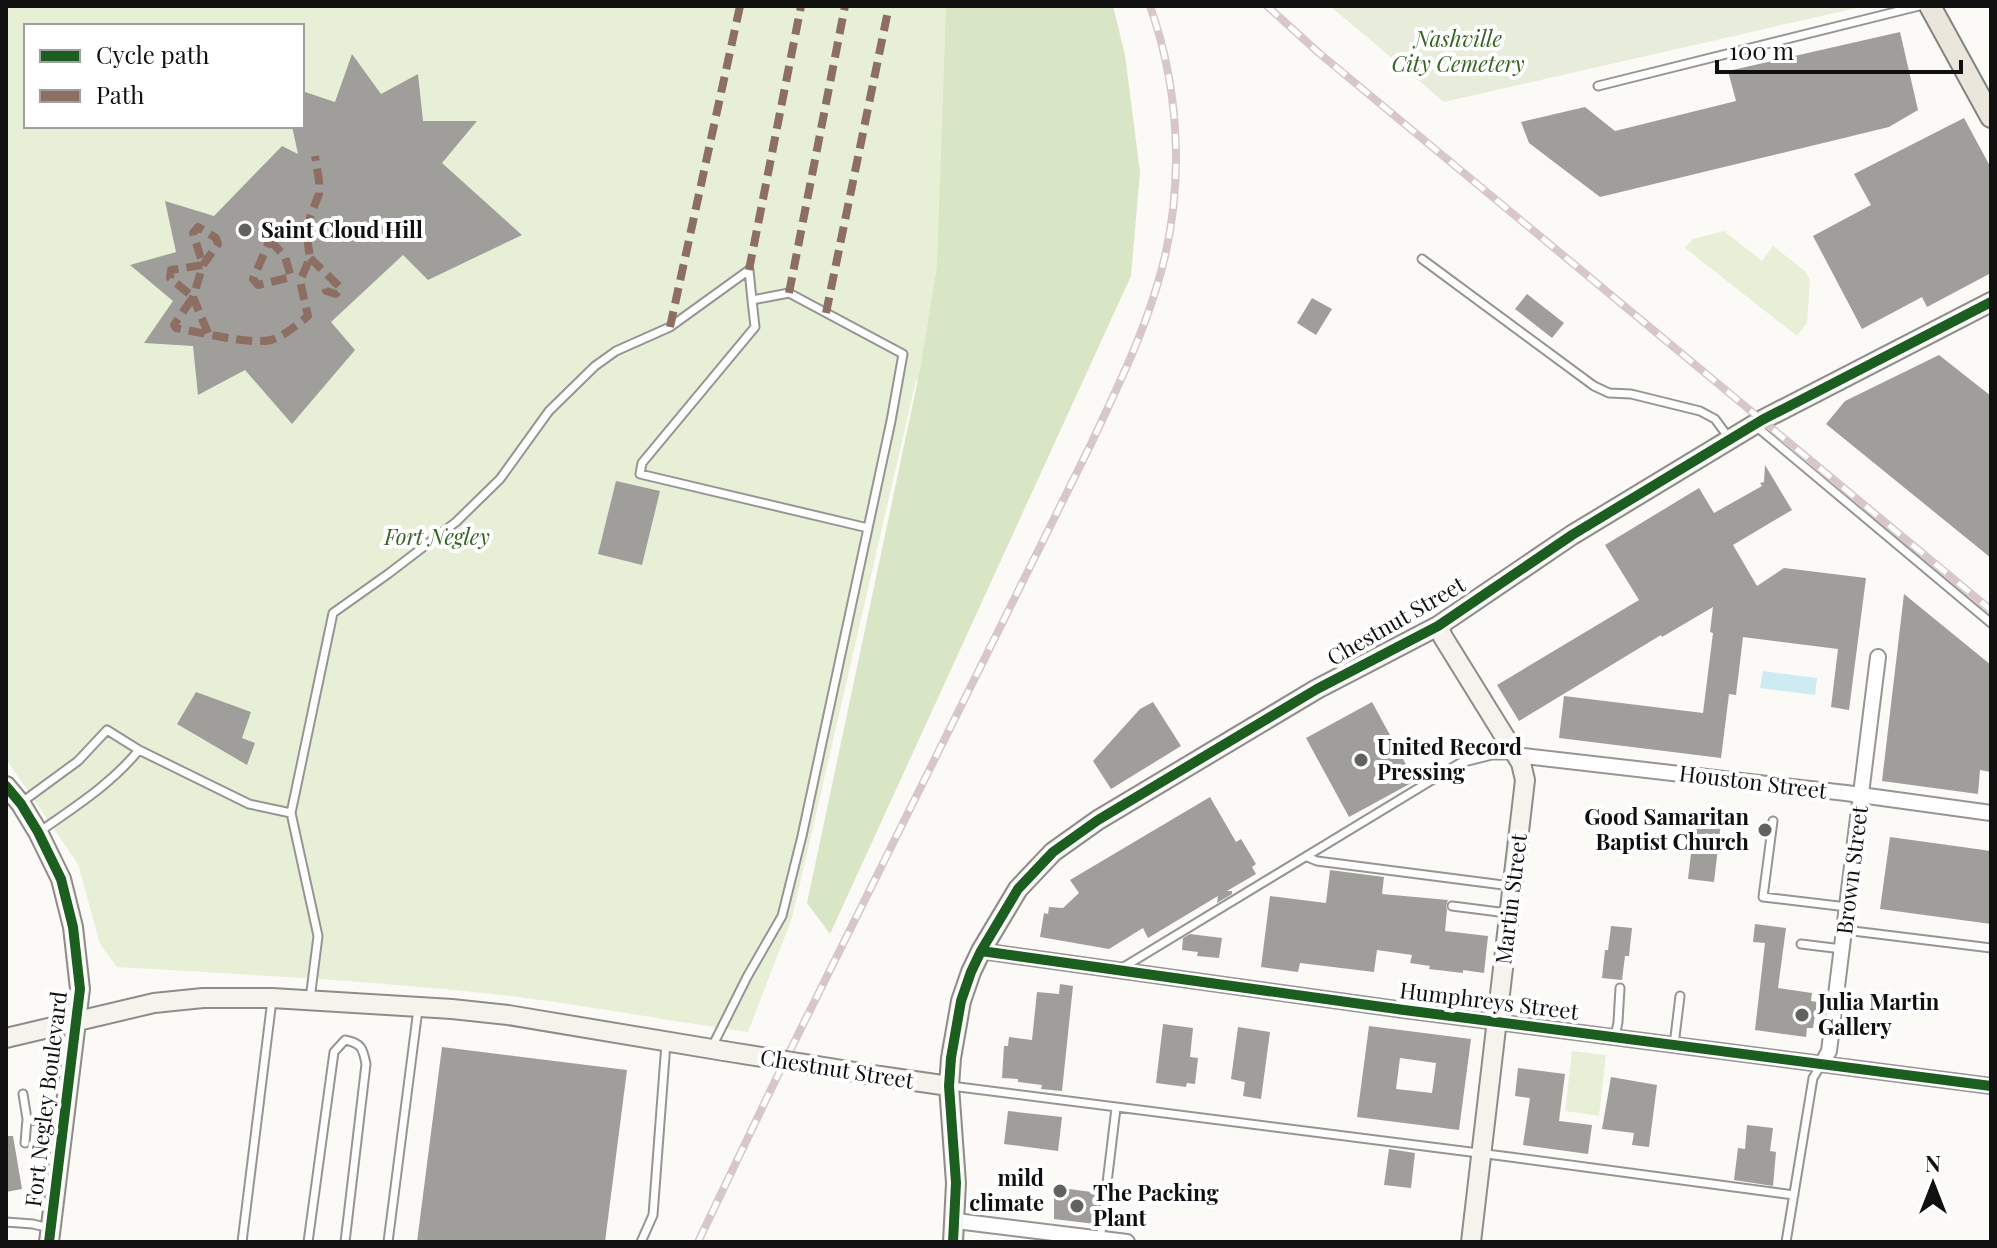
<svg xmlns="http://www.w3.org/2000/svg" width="1997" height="1248" font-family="'Playfair Display',serif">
  <rect width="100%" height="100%" fill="#fbfaf6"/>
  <path fill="#e7f0d7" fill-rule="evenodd" d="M6,6H969L1024,339L916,381L792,918L748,1032C671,1021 595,1007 518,997C385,981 251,975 117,967L100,944L78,864L6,759ZM26,26H302V126H26Z
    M1724,231L1762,261L1773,246L1805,271L1810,280L1807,323L1797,336L1685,248L1693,239Z
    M1572,1051L1606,1055L1599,1116L1565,1111Z"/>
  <path fill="#d9e6c6" d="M946,6H1113L1125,55L1140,172L1131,276L830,934L807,903L921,365L937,266Z"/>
  <path fill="#e8ecda" d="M1330,6H1865L1444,102Z"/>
  <path fill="#ceeaf3" d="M1763,671L1817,678L1815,695L1760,688Z"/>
  <path fill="#9f9e9b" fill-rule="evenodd" d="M1900,32L1918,110L1889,127L1600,197L1529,143L1521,122L1585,107L1615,131L1736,101L1728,71Z
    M352,54L381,94L418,74L423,121H477L442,163L522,235L428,280L403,255L331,322L355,350L292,424L245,370L198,395L193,346L144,343L173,301L130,265L176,252L165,201L214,216L282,146L298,154L292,126H302V91L335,102Z
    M1964,118L1991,168V273L1927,307L1922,297L1862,329L1813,236L1871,205L1854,174Z
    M1527,294L1564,323L1552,338L1515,309Z
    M1312,298L1332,309L1316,335L1297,323Z
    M1939,355L1991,396V558L1826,424L1845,401Z
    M1765,465L1792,510L1733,545L1757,586L1784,568L1866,578L1849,710L1831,707L1838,649L1743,637L1736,695L1729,694L1721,758L1559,738L1564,696L1703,713L1713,633L1710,632L1713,607L1662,637L1661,635L1519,721L1497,685L1639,600L1605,545L1699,488L1714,513L1762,486L1760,483L1764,482Z
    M616,481L660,491L642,565L598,554Z
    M1904,594L1991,665L1989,700H1991V772L1980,770L1978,794L1882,781Z
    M196,692L251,712L242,738L255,743L247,765L177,724Z
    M1153,702L1181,746L1111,789L1093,761L1140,709Z
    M1372,702L1415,781L1349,817L1306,738Z
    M1210,797L1236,842L1241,839L1256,864L1252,867L1256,874L1227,891H1232V894L1217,903L1218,896L1148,938L1143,928L1109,949L1040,937L1044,913L1048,914L1049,907L1063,908L1079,893L1070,880Z
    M1696,811L1722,814L1714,882L1688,879Z
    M1890,837L1991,851V924L1880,909Z
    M1330,870L1384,877L1382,894L1448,900L1446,906L1447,910L1445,931L1488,936L1484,973L1463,970V973L1429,969L1430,966L1410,963L1412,955L1377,950L1374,972L1300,963L1298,972L1261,967L1270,896L1326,903Z
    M1755,924L1786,928L1778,988L1812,993L1811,1001L1817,1002L1813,1028H1807L1806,1037L1755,1030L1765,943L1753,942Z
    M1611,926L1632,928L1629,956H1625L1622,980L1602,978L1605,950H1608Z
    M1190,934L1222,938L1219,958L1197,956L1198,952L1182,950L1183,938Z
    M1060,984L1073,986L1062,1091L1041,1089L1042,1085L1018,1082V1079L1002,1078L1004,1046H1008L1009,1037L1032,1040L1037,992L1059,994Z
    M1163,1024L1193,1028L1190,1057L1198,1058L1195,1084L1187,1083L1186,1087L1156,1083Z
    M1369,1026L1471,1039L1459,1130L1357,1117ZM1400,1058L1436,1063L1432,1093L1396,1089Z
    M1238,1027L1270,1032L1261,1099L1243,1096L1245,1082L1231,1079Z
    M442,1047L627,1070L605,1242H417Z
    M1518,1068L1565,1074L1559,1121L1592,1125L1588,1154L1523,1145L1530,1098L1515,1096Z
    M1611,1077L1657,1085L1649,1147L1632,1145L1634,1133L1602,1129Z
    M1008,1111L1062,1117L1058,1151L1004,1144Z
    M1747,1125L1773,1128L1770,1151L1776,1152L1773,1186L1734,1180L1738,1148L1745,1149Z
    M6,1136H13L22,1189L6,1192Z
    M1389,1149L1415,1153L1411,1188L1384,1185Z
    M1054,1187L1099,1193L1095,1224L1054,1219Z"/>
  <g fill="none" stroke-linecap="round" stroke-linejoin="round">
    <defs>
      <path id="lane" d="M1598,86L1919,6
        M1422,259L1594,386L1609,393L1631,394L1700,411L1715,419L1729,438
        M752,300L755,327L642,463L640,474L868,528
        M1757,427L1991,623
        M22,802L78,761L107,730L139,750L249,804L291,813
        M1773,821L1763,897L1847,907
        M39,832C76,806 110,785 139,750
        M1307,857L1317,861L1511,886
        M1452,906L1507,913
        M1845,930L1991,948
        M1801,944L1842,949
        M1122,968L1460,763L1492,755H1511
        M310,999L318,936L291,813L333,613L388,574L456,522L500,479L549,411L595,366L616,351L670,327L749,270L752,300L789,293L903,354L891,421L802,836L782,916L747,977L712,1047
        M1615,1037L1618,1022L1620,988
        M1674,1045L1680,996
        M951,1086L1510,1157L1794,1195
        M23,1094L27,1119L62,1124
        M25,1143L27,1119
        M6,1222L33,1224L49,1228
        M1100,1241L1116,1108
        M242,1242L272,1000
        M308,1242L334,1052L345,1040C361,1043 363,1048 366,1064L345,1242
        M388,1242L418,1009
        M641,1242L653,1215L666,1043
        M1786,1242L1813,1078L1821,1065"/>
      <path id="street" d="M1515,755L1846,793L1991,813
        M981,951L1404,1010L1991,1086
        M1822,1064L1829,1051L1878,657
        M956,1221L1127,1242"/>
      <path id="secondary" d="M1438,626L1443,637L1521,763L1525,780L1471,1242
        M6,786L21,804L38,832L61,879L73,927L80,989L49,1242
        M6,1038L154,1003L203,998H272L452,1009L508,1015L724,1051
        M880,1076L949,1086
        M953,1242L956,1183L949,1086L951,1058L961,1001L971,972L981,951L1018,889L1053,852L1098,820L1317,689L1438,626L1572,535L1762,420L1991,302"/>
      <path id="primary" d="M1930,6L1991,117"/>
    </defs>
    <use href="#lane" stroke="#969594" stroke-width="11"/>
    <use href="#street" stroke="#969594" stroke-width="18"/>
    <use href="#secondary" stroke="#8c8c8a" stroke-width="22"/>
    <use href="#primary" stroke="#838381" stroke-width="24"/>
    <use href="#lane" stroke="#fefefe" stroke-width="7"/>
    <use href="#street" stroke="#fefefe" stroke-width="14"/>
    <use href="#secondary" stroke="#f5f3ec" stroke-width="18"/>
    <use href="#primary" stroke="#ebe6dc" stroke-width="20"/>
    <defs>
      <path id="rail" d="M1267,6L1319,53L1991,610
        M698,1242L776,1079L1092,442C1115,392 1140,342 1156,289C1185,198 1182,96 1150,6"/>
    </defs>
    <use href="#rail" stroke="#d7c7c9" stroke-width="8"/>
    <use href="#rail" stroke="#fff" stroke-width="5" stroke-dasharray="15" stroke-linecap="butt"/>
    <defs>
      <path id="secondary-bridge" d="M724,1051L880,1076"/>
    </defs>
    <use href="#secondary-bridge" stroke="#8c8c8a" stroke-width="22" stroke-linecap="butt"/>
    <use href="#secondary-bridge" stroke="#f5f3ec" stroke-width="18"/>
    <path stroke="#8d6e63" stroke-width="8" stroke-dasharray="16 8" stroke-linecap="butt" d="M270,240L285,257L291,277L258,285L253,279Z
      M310,258L341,288L336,294L326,291L325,287L333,281
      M749,270L801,6
      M789,293L845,6
      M826,313L889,6
      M670,327L740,6
      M208,333L193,297L203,265L218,244L216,238L198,227L193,233L203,265L171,270L170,278L193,297L174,325L176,328C199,332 250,345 271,340C283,337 298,324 308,316L300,281L310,258L307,237L310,217L319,194V180L315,156"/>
    <defs>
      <path id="cycleway" d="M6,786L21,804L38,832L61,879L73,927L80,989L49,1242
        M981,951L1404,1010L1991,1086
        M953,1242L956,1183L949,1086L951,1058L961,1001L971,972L981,951L1018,889L1053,852L1098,820L1317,689L1438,626L1572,535L1762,420L1991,302"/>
    </defs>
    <use href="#cycleway" stroke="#fff" stroke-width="15"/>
    <use href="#cycleway" stroke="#1b5e20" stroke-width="10"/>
  </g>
  <g fill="#626260" stroke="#fff" stroke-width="3">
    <circle cx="245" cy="230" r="8"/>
    <circle cx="1361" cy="760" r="8"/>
    <circle cx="1765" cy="830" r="8"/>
    <circle cx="1802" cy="1015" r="8"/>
    <circle cx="1060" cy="1191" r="8"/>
    <circle cx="1077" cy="1206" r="8"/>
  </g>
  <g text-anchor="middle" stroke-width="8" stroke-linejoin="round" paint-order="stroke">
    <g font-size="22" font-style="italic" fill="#376324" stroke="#fff">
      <text x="1458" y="47">Nashville<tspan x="1458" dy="25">City Cemetery</tspan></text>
      <text x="437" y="545">Fort Negley</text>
    </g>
    <g font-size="22" font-weight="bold" fill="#101010" stroke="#fff" text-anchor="start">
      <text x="261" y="238">Saint Cloud Hill</text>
      <text x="1377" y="755">United Record<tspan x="1377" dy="25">Pressing</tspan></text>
      <text x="1749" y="825" text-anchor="end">Good Samaritan<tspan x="1749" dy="25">Baptist Church</tspan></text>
      <text x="1818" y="1010">Julia Martin<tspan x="1818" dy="25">Gallery</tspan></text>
      <text x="1044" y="1186" text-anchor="end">mild<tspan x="1044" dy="25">climate</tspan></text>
      <text x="1093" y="1201">The Packing<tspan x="1093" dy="25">Plant</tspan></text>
    </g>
    <g font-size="22" fill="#101010" stroke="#fff">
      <text transform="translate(1396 621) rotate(-30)" y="8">Chestnut Street</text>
      <text transform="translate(1753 782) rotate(7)" y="8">Houston Street</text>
      <text transform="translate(1852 870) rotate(-83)" y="8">Brown Street</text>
      <text transform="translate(1511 899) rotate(-83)" y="8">Martin Street</text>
      <text transform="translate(1489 1001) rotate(7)" y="8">Humphreys Street</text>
      <text transform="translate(837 1069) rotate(9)" y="8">Chestnut Street</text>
      <text transform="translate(46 1099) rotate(-83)" y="8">Fort Negley Boulevard</text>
    </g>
  </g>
  <rect width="1997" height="1248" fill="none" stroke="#101010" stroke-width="16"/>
  <rect x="24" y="24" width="280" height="104" fill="#ffffff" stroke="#9f9f9f" stroke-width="2"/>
  <rect x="40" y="50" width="40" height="12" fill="#1b5e20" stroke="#9f9f9f" stroke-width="2"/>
  <text x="96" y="64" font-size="24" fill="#101010">Cycle path</text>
  <rect x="40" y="90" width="40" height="12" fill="#8d6e63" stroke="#9f9f9f" stroke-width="2"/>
  <text x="96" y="104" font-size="24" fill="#101010">Path</text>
  <g transform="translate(1933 1184)" stroke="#ffffff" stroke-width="6" paint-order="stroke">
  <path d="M0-6L14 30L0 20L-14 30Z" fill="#101010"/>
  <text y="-12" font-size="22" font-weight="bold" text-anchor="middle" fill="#101010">N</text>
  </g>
  <path d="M1717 60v12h244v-12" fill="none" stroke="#101010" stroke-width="4"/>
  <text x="1729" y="60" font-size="24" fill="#101010" stroke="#ffffff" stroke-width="6" paint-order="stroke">100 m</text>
</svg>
